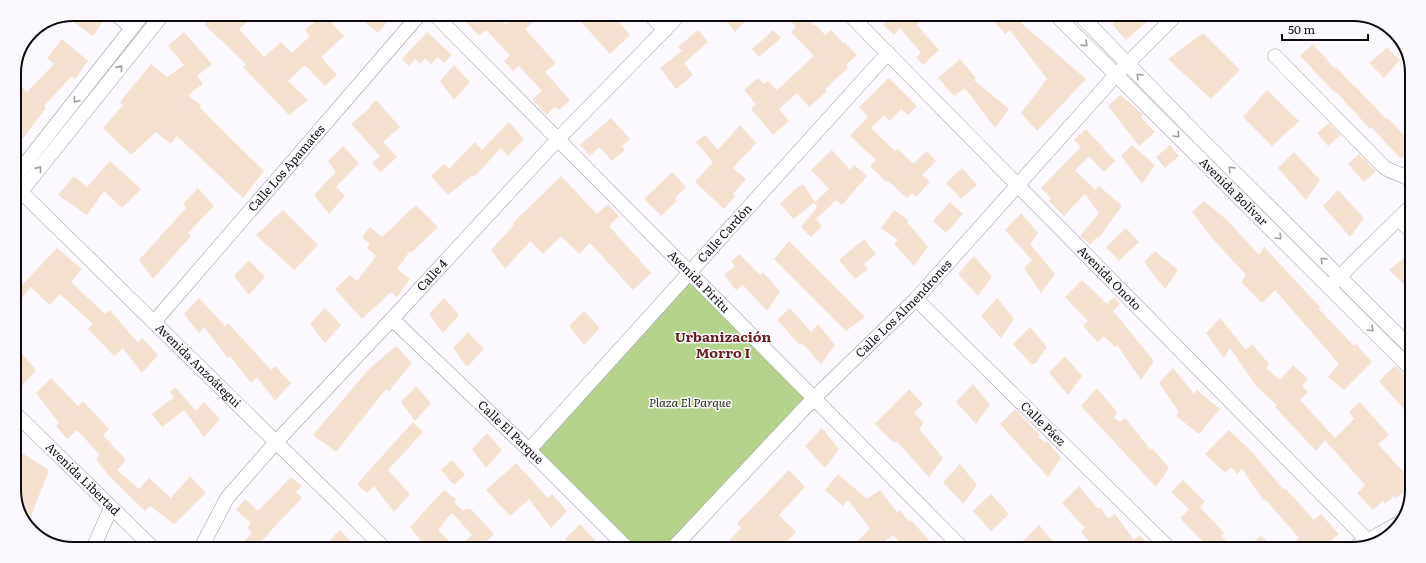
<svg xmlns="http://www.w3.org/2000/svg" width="1426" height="563" font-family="Literata,serif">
  <rect width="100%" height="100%" fill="#fbf9fe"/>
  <path fill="#b5d38a" d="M690,273L814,398L674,547H626L529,450Z"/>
  <path fill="#f5e1cf" d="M73,14H101L105,18L93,36L66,17Z
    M216,14H257L239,29L264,57L281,42L292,53L310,36L305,30L323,15H324L344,36L321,57L337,75L325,86L305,65L288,81L308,100L289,115L243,67L246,64L204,24Z
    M356,15H393L378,33Z
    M459,15H497L506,24L516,15H540L525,29L556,63L545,72L570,100L559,110L555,107L546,115L532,99L542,91L519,66L513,71L504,61L510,55L486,30L479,36Z
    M575,15H612L630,35L610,54Z
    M722,16H750L735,32Z
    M787,16H805L814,26L816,25L825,35L831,30L843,43L844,42L857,55L846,65L848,68L825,89L827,91L809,107L797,93L779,109L789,121L773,135L751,109L756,104L744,90L758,78L764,84L768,81L777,90L814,56L791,32L796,27Z
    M892,16H913L920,22L917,25L939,50L923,65L916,57L921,53L900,28L894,35L883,25Z
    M990,16H1027L1020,22L1086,79L1037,131L1021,113L1047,79L1010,30L1005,34Z
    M1120,17H1152L1126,40L1112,24Z
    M698,30L708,42L684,63L693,75L676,89L660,68L682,51L678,47Z
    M773,30L781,38L759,57L752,49Z
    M184,32L212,64L197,76L203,84L188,95L201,105L200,108L264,171L243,198L177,136L171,144L156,132L131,155L103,128L123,105L120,102L151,64L167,77L184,65L168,46Z
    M427,32L452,55L444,63L438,57L431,64L425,58L420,64L415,59L409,66L402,59Z
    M1203,33L1240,70L1211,99L1168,59Z
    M62,39L88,61L75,79L72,76L44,106L46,108L14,150V93L20,86L27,92L54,64L47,58Z
    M1313,44L1335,69L1336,67L1354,86H1355L1386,119L1388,118L1411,143V149L1401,159L1372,128L1370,129L1336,92L1335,93L1300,56Z
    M1387,48L1400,60L1384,78L1369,63Z
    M960,59L976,78L974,80L1009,109L995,128L965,88L954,96L938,78Z
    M454,65L470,82L454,100L440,81Z
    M889,78L917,106L908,115L901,109L889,121L884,115L871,128L895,151L898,149L913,164L927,151L936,161L922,175L930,182L916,197L912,193L907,198L888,181L886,182L870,166L876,160L850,136L868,117L859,107Z
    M1267,90L1299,121L1272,146L1243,117Z
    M1120,95L1143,114L1141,117L1155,132L1139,146L1108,106Z
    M376,100L400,127L383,142L397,157L381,172L372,163L380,156L351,124L370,108L369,107Z
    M611,118L630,139L622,146L625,150L612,161L599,147L590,156L580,145Z
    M509,122L524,139L508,156L501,148L474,177L473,175L448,195L431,176L444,164L449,169L475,142L482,150Z
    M1329,123L1341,135L1328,146L1317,133Z
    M740,125L756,143L733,168L746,179L733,194L735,196L724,209L695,182L713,162L696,142L705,135L718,150Z
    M1086,129L1115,161L1104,172L1089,156L1075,170L1095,190L1099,186L1122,206L1098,239L1097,237L1090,245L1080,236L1099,213L1085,194L1064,216L1049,201L1051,198L1041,188L1081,147L1074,140Z
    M1132,145L1155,165L1142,184L1121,156Z
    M1170,145L1179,156L1165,168L1156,157Z
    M343,146L359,163L336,187L345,196L329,214L314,195L336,172L328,161Z
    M832,150L850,170L854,165L867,176L842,205L836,200L816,219L822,226L811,237L801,227L817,207L814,203L794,219L780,204L794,190L803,184L815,202L829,189L811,170Z
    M1294,152L1320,180L1306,200L1278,168Z
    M1359,154L1376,171L1364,182L1348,164Z
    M110,161L141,189L122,208L104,191L87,215L58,195L74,176L87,187Z
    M962,168L977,185L961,199L946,183Z
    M672,172L686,187L675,198L677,201L661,216L644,199Z
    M561,176L597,214L608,204L619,216L609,226L651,273L633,290L590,243L579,254L561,236L543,254L530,241L505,269L491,250L514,225L513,223Z
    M198,188L214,206L188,233L191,236L153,279L139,260L186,208L183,204Z
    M1338,190L1364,218L1350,237L1323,206Z
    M1204,201L1227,220L1259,255L1264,247L1320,307L1319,309L1354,346L1356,344L1372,362L1344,390L1328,377L1339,364L1275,290L1262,303L1241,282L1246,275L1213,239L1192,212Z
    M950,202L963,214L946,233L933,221Z
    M416,205L438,227L411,253L410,251L397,269L410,279L397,297L391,292L362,319L335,289L350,275L357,281L376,256L367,248L370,244L362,237L370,227L382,237Z
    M283,210L318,245L294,270L256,235Z
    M894,210L908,220L907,222L928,247L914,266L894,244L898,240L881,228Z
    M1021,213L1038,233L1030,244L1055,274L1041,293L1024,268L1032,260L1005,230Z
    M1126,228L1139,242L1119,261L1106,247Z
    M864,239L876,254L864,264L868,269L855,279L839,260Z
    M789,241L865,317L846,331L774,259Z
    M57,248L82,269L71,282L105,314L110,310L138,343L142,338L158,355L142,373L123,348L114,356L88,329L93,324L60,294L49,305L31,287L14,308V280L21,286Z
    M1155,251L1178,270L1165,289L1144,262Z
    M1411,252L1410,281V290L1389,270Z
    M739,254L760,275L763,272L780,292L767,311L743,285L736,290L724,275L735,266L731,262Z
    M974,256L992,277L978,296L958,274Z
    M249,260L265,277L249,295L234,276Z
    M1082,280L1107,304L1114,297L1120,304L1113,311L1154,361L1141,380L1117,345L1115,347L1104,336L1098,342L1083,326L1088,321L1065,297Z
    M199,298L225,326L228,323L271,370L275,366L291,383L275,401L257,377L251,383L230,356L228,358L204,327L199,333L184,314Z
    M444,298L459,315L443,333L429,314Z
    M997,298L1014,319L1001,338L981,316Z
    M325,308L341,325L325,343L310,324Z
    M790,308L811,332L818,324L835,345L821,364L802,343L800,345L777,320Z
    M584,311L600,328L584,345L569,326Z
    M1220,318L1246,350L1252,344L1269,364L1266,368L1280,380L1293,365L1308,379L1302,386L1308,392L1300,400L1335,438L1354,419L1349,412L1360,402L1389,435L1378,444L1409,478V487L1396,498L1394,496L1385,504L1383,501L1373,510L1357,493L1365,485L1325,440L1316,451L1275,407L1277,405L1257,387L1230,348L1224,358L1206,333Z
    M1030,327L1047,347L1035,364H1031L1013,344Z
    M468,332L484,349L467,367L453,348Z
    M14,344L36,370L22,386L14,380Z
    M396,346L412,363L389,391L386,389L336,452L313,435L369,369Z
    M1065,356L1082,376L1068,395L1049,373Z
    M1395,365L1410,381L1409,415L1379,381Z
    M1173,368L1194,394L1197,390L1220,409L1199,434L1176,416L1179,412L1159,383Z
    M51,378L78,406L83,401L109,429L103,435L126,460L117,470L139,489L149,478L171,498L190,476L206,493L174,524L150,506L145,511L108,475L96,459L100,455L77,430L67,439L56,426L59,423L36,393Z
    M973,384L990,405L976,424L956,402Z
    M416,386L431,403L415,421L401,402Z
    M175,387L196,411L204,402L220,419L204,437L184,410L162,427L152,414L174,397L170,392Z
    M1097,388L1117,412L1114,418L1120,422L1125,418L1151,450L1152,448L1169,468L1156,487L1081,406Z
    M909,389L923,404L914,413L924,423L919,429L943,458L929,477L901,446L896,441L894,443L875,424Z
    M1015,409L1040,435L1038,437L1046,443L1047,441L1061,458L1048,477L1000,424Z
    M413,422L423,432L388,470L410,494L394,512L374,486L367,493L357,484Z
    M822,428L839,449L825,468L805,446Z
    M1229,430L1253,453L1283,489L1285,488L1314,520L1321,514L1339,534L1326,545L1323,540L1313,549H1287L1299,538L1265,499L1264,501L1242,469L1237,474L1231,467L1225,473L1205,454Z
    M487,433L502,450L486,468L472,449Z
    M14,448L49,470L31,516L17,503L14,494Z
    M452,460L465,475L454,485L441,470Z
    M516,463L548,498L552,494L567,511L551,528L529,499L510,516L486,490Z
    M960,464L977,485L963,504L943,482Z
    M789,470L805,487L779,515L796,532L781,548L723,547L741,528L737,523Z
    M838,474L867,499L880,490L897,512L900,510L909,522L911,520L929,540L923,548H905L893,535L876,548H852L870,528L848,500L843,506L825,490Z
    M291,477L302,486L296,492L302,498L275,526L258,546H240L252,533L247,528L251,523L236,510L245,499L258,511Z
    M1183,480L1205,502L1200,507L1224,533L1221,536L1234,549H1210L1180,518L1189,509L1171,492Z
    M1079,486L1098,509L1100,507L1108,519L1115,514L1134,540L1140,535L1151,548H1094L1081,531L1085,528L1062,503Z
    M444,490L457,500L454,502L463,511L467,508L469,510L470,508L494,534L480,547H459L472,535L452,513L438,530L454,547H423V544L410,527Z
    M991,494L1009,514L991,531L973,511Z
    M580,524L596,541L590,547H571L565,539Z
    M1039,525L1058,548H1027L1022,542Z
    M340,530L356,547L324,546Z
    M1261,535L1274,549H1247Z"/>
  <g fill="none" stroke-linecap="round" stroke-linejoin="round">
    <defs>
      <g id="minor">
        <path d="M116,14L132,28"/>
        <path id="s1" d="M435,15L962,548"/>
        <path d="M650,15L665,30"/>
        <path id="s2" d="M851,16L1367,540"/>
        <path id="s3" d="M1057,16L1410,368"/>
        <path d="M1081,16L1200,138L1410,347"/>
        <path d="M1275,56L1384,167C1393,174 1402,172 1411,181"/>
        <path d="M14,178L143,14"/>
        <path id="s4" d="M14,185L383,547"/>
        <path d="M14,200L163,14"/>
        <path d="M1398,219L1411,231"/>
        <path d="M1333,283L1411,206"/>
        <path id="s5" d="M916,299L1170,549"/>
        <path id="s6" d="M392,319L529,450L626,547"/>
        <path id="s7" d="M154,322L419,15"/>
        <path id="s8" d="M14,412L151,546"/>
        <path id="s9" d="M529,450L888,53"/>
        <path d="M94,546L111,508"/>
        <path id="s10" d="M202,546L227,498L276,442L392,319L558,139L679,15"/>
        <path id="s11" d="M674,547L814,398L916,299L1116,75L1174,17"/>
        <path d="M1352,549L1397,524"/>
      </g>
    </defs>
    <use href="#minor" stroke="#9e97ad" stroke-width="15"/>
    <use href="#minor" stroke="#fff" stroke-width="14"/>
  </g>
  <defs><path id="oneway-chevron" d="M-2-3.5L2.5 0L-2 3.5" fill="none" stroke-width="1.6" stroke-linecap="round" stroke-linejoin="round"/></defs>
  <g stroke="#9f9da1">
    <use href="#oneway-chevron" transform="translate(1085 44) rotate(44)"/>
    <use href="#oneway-chevron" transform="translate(120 68) rotate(-51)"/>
    <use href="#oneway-chevron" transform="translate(1139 76) rotate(-135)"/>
    <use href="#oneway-chevron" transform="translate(76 100) rotate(128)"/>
    <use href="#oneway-chevron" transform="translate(1177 135) rotate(45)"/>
    <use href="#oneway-chevron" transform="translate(39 169) rotate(-51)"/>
    <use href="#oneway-chevron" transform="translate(1231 169) rotate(-136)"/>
    <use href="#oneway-chevron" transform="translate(1279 237) rotate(45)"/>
    <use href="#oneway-chevron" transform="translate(1323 260) rotate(-135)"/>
    <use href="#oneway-chevron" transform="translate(1371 329) rotate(45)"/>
  </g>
  <g text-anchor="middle" stroke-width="3" stroke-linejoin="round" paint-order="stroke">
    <g font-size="12" fill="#0e0b13" stroke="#fbf9fe">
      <text dy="4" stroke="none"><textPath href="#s7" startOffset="203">Calle Los Apamates</textPath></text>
      <text dy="4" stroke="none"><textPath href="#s3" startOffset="249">Avenida Bolívar</textPath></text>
      <text dy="4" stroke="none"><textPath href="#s9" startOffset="292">Calle Cardón</textPath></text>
      <text dy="4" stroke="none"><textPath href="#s10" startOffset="357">Calle 4</textPath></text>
      <text dy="4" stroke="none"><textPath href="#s2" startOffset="368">Avenida Onoto</textPath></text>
      <text dy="4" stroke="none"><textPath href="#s1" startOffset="375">Avenida Píritu</textPath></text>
      <text dy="4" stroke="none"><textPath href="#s11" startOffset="331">Calle Los Almendrones</textPath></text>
      <text dy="4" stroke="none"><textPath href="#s4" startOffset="258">Avenida Anzoátegui</textPath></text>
      <text dy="4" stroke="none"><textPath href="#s5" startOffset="178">Calle Páez</textPath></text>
      <text dy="4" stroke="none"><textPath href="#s6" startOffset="164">Calle El Parque</textPath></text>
      <text dy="4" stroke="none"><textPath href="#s8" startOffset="96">Avenida Libertad</textPath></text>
    </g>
    <g font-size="12" font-style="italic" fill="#2a3715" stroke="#fbf9fe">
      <text x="690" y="407">Plaza El Parque</text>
    </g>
    <g font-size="14" font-weight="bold" fill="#65201e" stroke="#fbf9fe">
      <text x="723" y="342">Urbanización<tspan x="723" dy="16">Morro I</tspan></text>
    </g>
  </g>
  <path d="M0 0H1426V563H0ZM73 21H1353A52 52 0 0 1 1405 73V490A52 52 0 0 1 1353 542H73A52 52 0 0 1 21 490V73A52 52 0 0 1 73 21Z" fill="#fbf9fe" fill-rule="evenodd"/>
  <path fill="none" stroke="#0e0b13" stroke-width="2" d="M73 21H1353A52 52 0 0 1 1405 73V490A52 52 0 0 1 1353 542H73A52 52 0 0 1 21 490V73A52 52 0 0 1 73 21Z"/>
  <path d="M1282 34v6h86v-6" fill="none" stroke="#0e0b13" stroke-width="2"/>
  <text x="1288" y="34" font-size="12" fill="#0e0b13" stroke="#fbf9fe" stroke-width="3" paint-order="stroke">50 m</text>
</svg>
